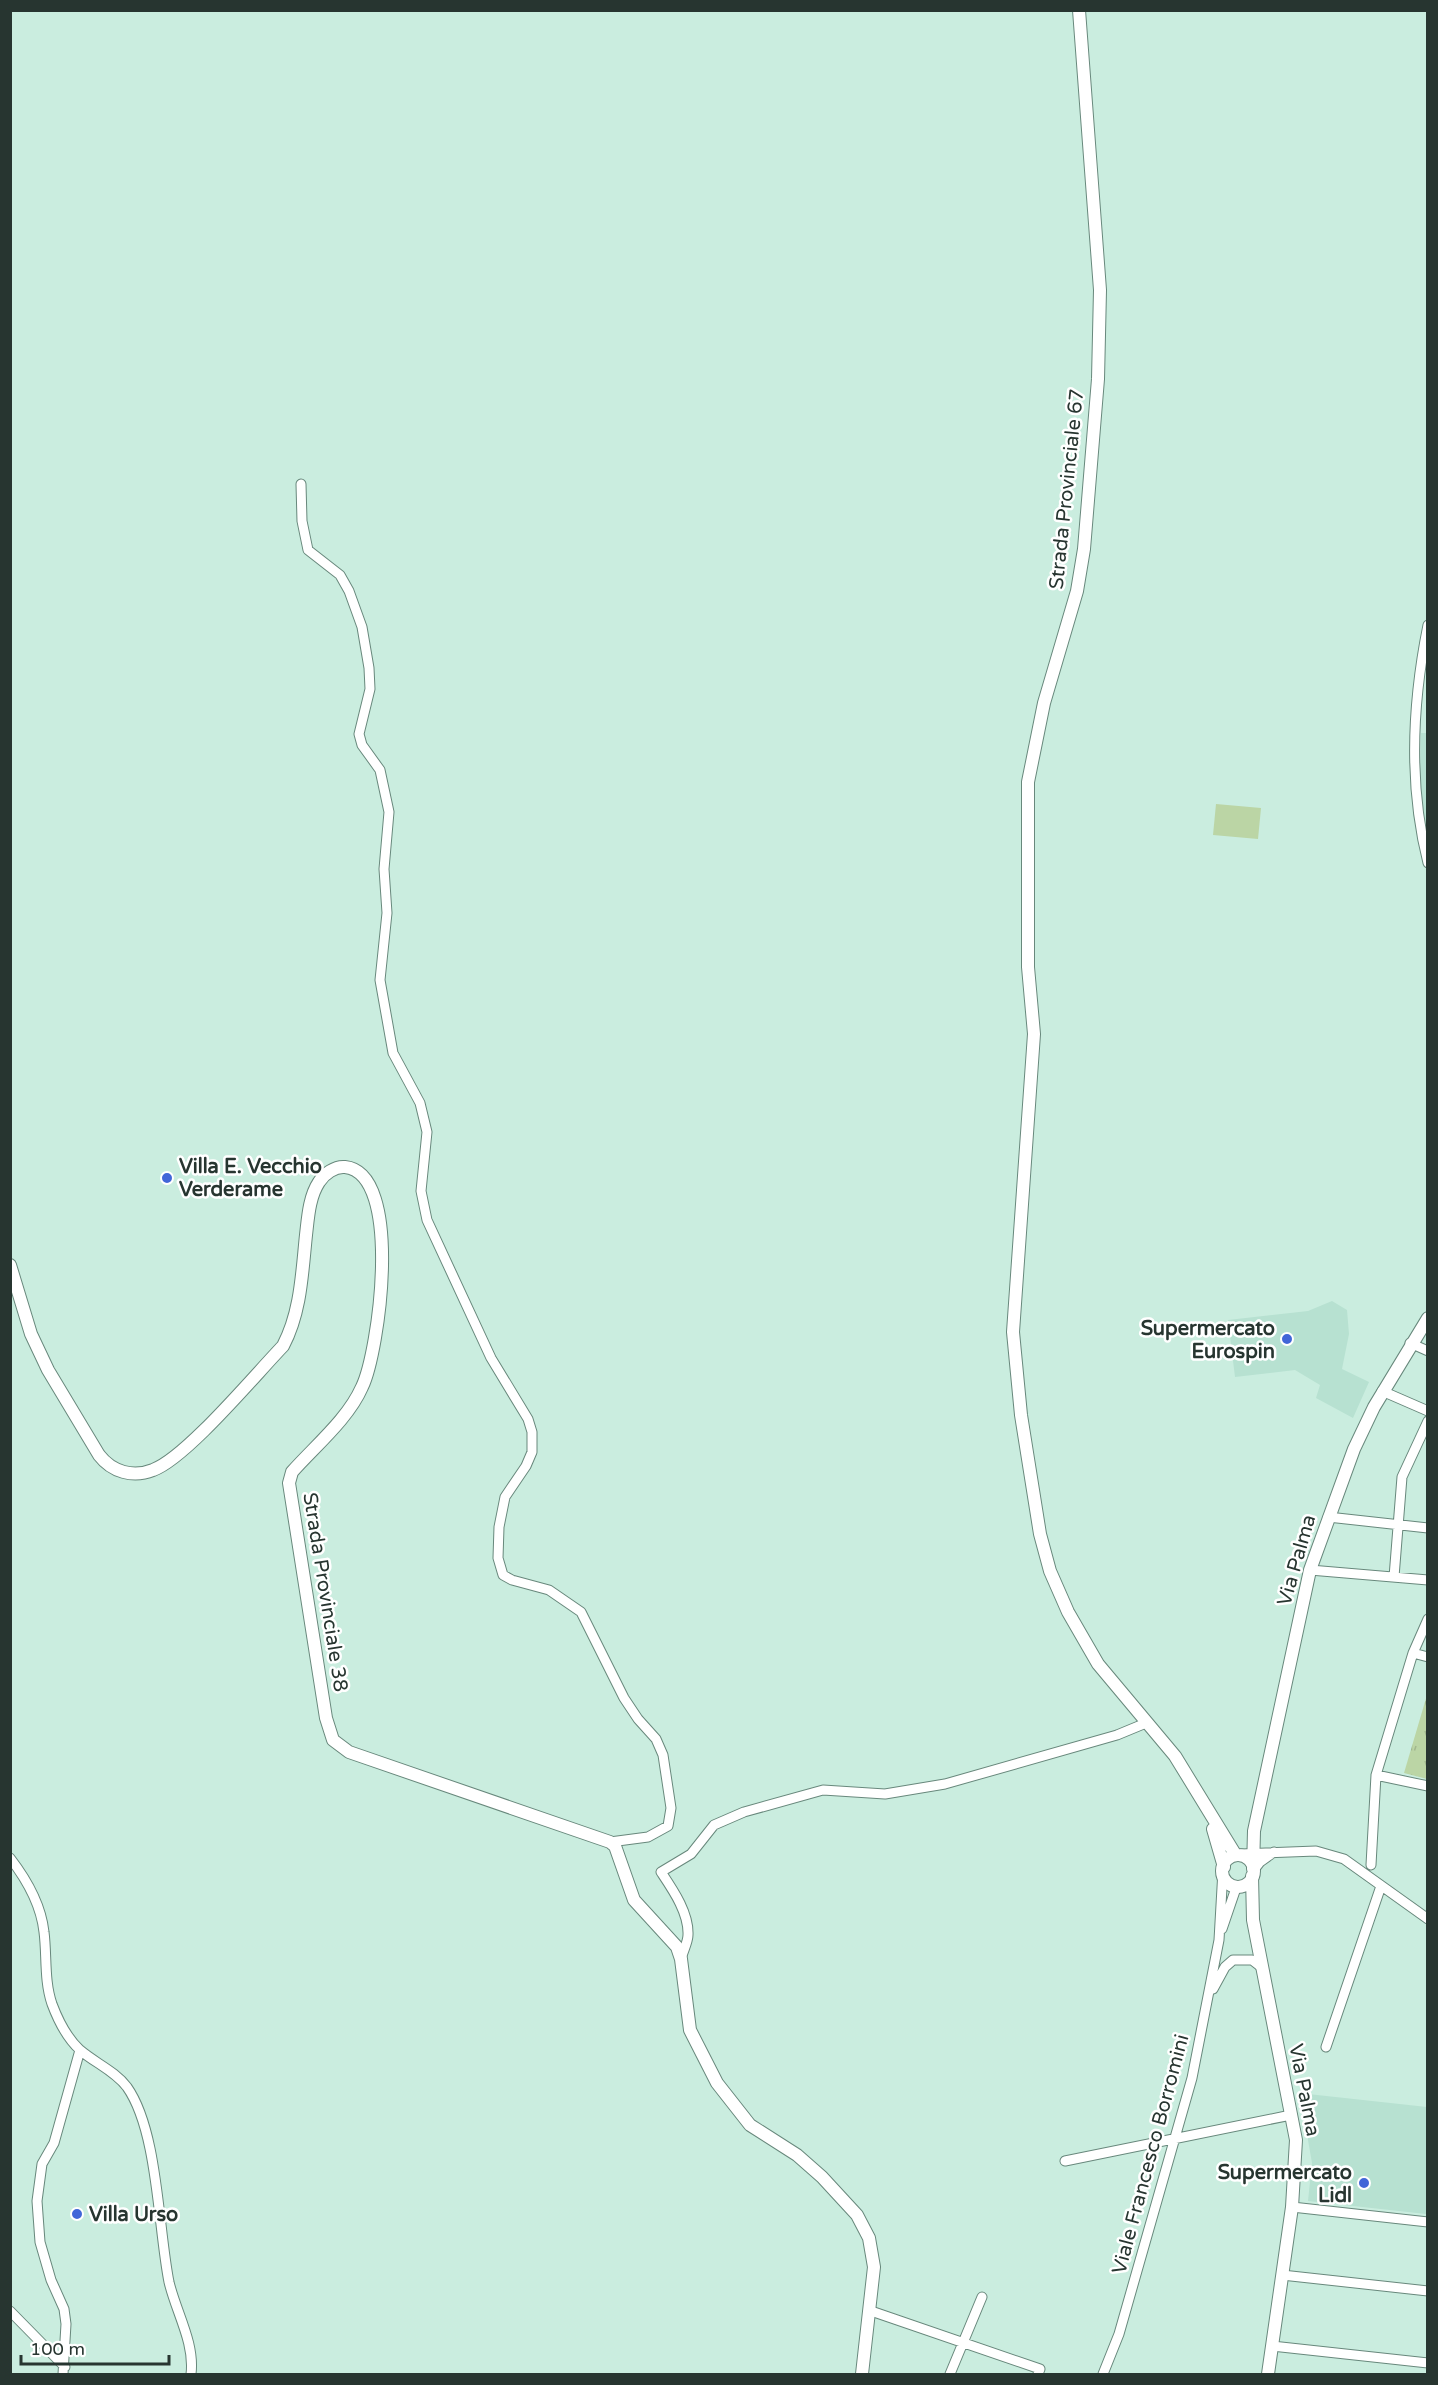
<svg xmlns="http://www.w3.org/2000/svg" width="1438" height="2385" font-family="'Varela Round',sans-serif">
  <defs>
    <pattern id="park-tufts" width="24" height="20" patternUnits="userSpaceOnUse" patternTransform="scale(1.5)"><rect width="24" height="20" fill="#bbd5a5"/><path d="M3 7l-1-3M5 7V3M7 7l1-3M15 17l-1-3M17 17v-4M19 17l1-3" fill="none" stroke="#a1b78e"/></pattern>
  </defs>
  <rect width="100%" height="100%" fill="#caeddf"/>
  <path fill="#b7e1d1" d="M1421,733H1427V837L1420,786Z
    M1332,1301L1347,1310L1349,1334L1342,1369L1369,1382L1353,1418L1316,1398L1320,1385L1295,1370L1235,1377L1228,1320L1308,1311Z
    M1308,2094L1427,2107L1426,2214L1308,2201L1312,2163L1301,2100Z"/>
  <path fill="url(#park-tufts)" d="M1427,1695V1779L1404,1773Z"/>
  <path fill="#bbd5a5" d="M1216,804L1261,808L1258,839L1213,835Z"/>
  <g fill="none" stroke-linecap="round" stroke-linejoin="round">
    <defs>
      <path id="street" d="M301,484L302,521L308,550L340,575L349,591L362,627L369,668L370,689L359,734L362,745L380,770L389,812L384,869L387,913L380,980L393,1053L420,1103L427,1132L421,1191L427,1220L491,1358L528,1419L532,1432V1452L526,1466L505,1497L499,1527L498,1558L503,1575L512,1580L549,1590L581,1612L624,1698L638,1719L656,1739L663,1755L671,1808L668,1826L648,1837L610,1842
        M1428,625C1412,704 1408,784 1428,863
        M1410,1343L1428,1351
        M1382,1391L1428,1411
        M1328,1517L1428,1528
        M1310,1570L1428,1580
        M1394,1577L1402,1477L1428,1421
        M1413,1653L1428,1657
        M1376,1775L1428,1786
        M1241,1854L1316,1851L1344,1859L1428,1919
        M10,1858C27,1880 41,1904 44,1932C47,1955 44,1981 52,2004C58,2020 68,2039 80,2050C95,2063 115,2071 127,2087C158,2131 158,2227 169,2282C176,2312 195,2343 191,2374
        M1371,1865L1376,1775L1413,1653L1428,1619
        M1253,1871L1260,1862L1274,1852
        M1222,1929L1236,1888
        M681,1959C683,1951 688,1942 688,1935C689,1913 673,1890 661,1872L691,1854L714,1825L744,1812L823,1790L885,1794L945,1784L1117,1735L1146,1723
        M1213,1989L1225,1967L1233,1960H1252L1261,1967
        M1326,2047L1381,1886
        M1065,2161L1291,2115
        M1292,2207L1428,2222
        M1282,2275L1428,2291
        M10,2311L65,2367
        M871,2311L1040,2369L1038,2374
        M1272,2346L1428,2363
        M63,2374L66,2324L64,2309L51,2280L40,2242L37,2201L42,2164L54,2143L80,2050
        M950,2374L982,2297
        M1103,2374L1119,2334L1192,2078L1219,1940L1223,1870"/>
      <path id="secondary" d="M1079,10L1100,290L1098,379L1084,549L1077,591L1044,703L1028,782V967L1034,1034L1013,1332L1021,1415L1040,1534L1050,1571L1068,1612L1098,1664L1175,1756L1235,1854
        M10,1265L31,1334L48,1370L99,1455C112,1472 133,1478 153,1470C186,1458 255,1375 283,1346C301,1312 302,1273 306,1235C308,1218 309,1197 319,1182C324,1174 335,1166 345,1167C404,1173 379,1352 362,1387C348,1419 315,1446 292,1472L289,1483L326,1718L333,1740L349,1752L610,1842L615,1846L634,1900L677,1947L681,1959L690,2030L717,2083L750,2125L797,2155L822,2177L857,2215L869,2238L874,2267L862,2374
        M1213,1829L1224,1867
        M1222 1871a16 16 0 1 1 32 0a16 16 0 1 1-32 0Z
        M1253,1869L1254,1831L1310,1570L1354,1449L1374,1407L1428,1318
        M1252,1876L1253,1920L1296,2140L1292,2207L1268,2374"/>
    </defs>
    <use href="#street" stroke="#68887c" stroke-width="11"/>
    <use href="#secondary" stroke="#68887c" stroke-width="14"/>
    <use href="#street" stroke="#fff" stroke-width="9"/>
    <use href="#secondary" stroke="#fff" stroke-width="12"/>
  </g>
  <g fill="#4166d8" stroke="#fff" stroke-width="2">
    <circle cx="167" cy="1178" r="6"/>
    <circle cx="1287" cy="1339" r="6"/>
    <circle cx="1364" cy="2183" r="6"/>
    <circle cx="77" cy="2214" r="6"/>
  </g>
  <g text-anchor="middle" stroke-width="5" stroke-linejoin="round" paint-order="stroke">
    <g font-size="20" fill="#273530" stroke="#fff">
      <text transform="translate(1066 489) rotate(-84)" y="7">Strada Provinciale 67</text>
      <text transform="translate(1296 1560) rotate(-74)" y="7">Via Palma</text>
      <text transform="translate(326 1592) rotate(81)" y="7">Strada Provinciale 38</text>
      <text transform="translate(1305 2090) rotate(79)" y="7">Via Palma</text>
      <text transform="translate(1150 2154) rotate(-75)" y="7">Viale Francesco Borromini</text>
    </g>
    <g font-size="20" font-weight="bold" fill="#273530" stroke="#fff" text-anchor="start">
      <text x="179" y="1173">Villa E. Vecchio<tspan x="179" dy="23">Verderame</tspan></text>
      <text x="1275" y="1335" text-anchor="end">Supermercato<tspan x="1275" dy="23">Eurospin</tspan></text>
      <text x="1352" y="2179" text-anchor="end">Supermercato<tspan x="1352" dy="23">Lidl</tspan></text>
      <text x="89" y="2221">Villa Urso</text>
    </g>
  </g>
  <rect width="1438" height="2385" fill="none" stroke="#273530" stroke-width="24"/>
  <path d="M21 2355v9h148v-9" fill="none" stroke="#273530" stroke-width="3"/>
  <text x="30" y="2355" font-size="18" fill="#273530" stroke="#ffffff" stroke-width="4.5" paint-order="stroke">100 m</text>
</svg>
